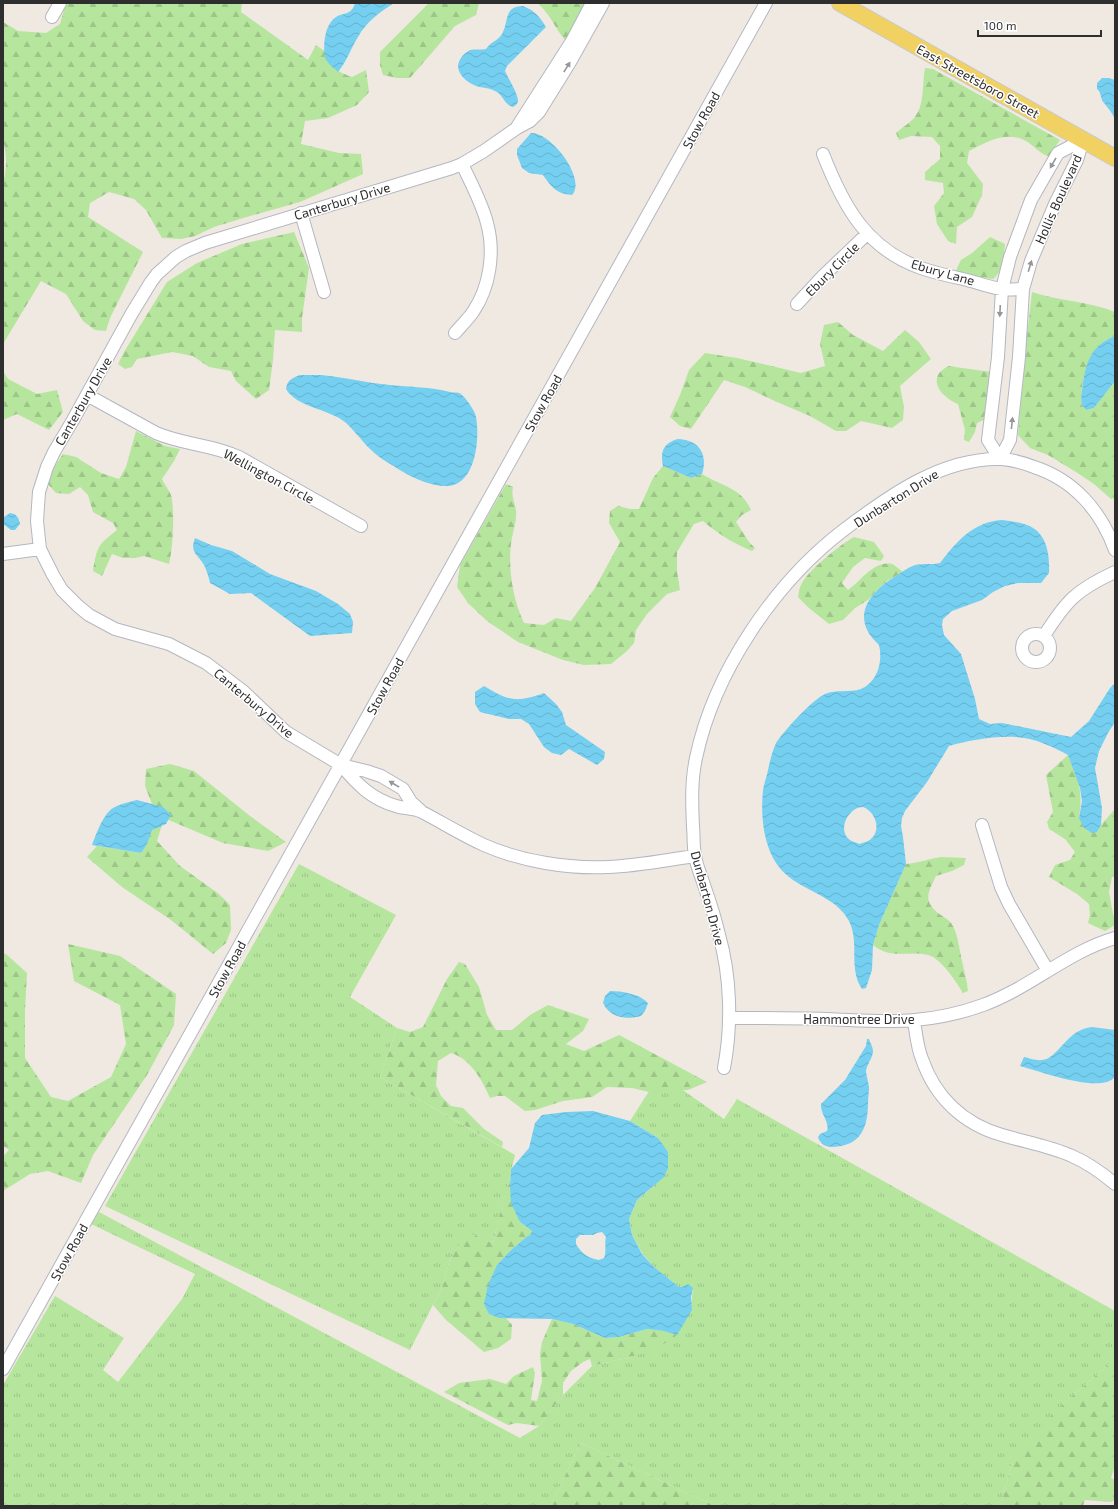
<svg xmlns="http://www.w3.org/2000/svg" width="1118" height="1509" font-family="'Exo 2',sans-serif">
  <defs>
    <pattern id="grass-tufts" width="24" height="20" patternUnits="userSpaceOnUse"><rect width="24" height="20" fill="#b6e59e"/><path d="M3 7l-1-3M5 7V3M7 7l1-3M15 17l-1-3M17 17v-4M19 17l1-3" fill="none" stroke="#9dc588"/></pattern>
    <pattern id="forest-firs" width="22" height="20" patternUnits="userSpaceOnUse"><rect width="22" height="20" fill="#b6e59e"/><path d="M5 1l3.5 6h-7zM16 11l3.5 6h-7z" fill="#9dc588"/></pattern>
    <pattern id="water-waves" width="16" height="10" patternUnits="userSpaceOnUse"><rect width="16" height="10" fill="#75cff0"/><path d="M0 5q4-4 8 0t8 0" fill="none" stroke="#66b2ce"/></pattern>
  </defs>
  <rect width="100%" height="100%" fill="#efe9e1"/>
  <path fill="url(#grass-tufts)" d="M299,864L396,915L350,997L397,1028L380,1077L515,1155L493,1243L467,1233L450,1259L442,1287L410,1350L105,1206Z
    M660,1074L724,1119L737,1099L1115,1311V1359L1063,1404L1011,1465L1001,1506H715L581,1443L550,1506H3V1385L55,1296L124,1338L103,1370L118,1382L182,1299L195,1274L91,1224L99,1212L520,1438L539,1426L563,1395L592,1366L631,1357L691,1306L693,1288L679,1287L654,1267L642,1253L632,1235L629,1219L637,1200L654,1186L658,1138L630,1121Z"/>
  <path fill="url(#forest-firs)" d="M66,3H242L241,12L308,60L316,45L326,52C325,66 341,73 352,77L366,70L369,92L357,105L328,118L305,121L301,144L339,153L361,154L363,174L300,202L250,216L214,227L195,236L181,239L162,238L146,210L134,199L109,192L90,203L88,217L143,252L110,318L106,331L95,330L83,321L66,294L41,281L3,344V183C7,169 7,155 3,140V22L18,31L46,33L60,24Z
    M429,3H479L476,15L455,26L410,78H397L383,75L380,65V52Z
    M537,3H587L566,41C555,29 550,13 537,3Z
    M925,68L933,69L1060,140L1053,150L1050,157C1039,154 1034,145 1024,140C1005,131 986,142 969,151L967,163L983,184L982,195L972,217L957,227L956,244L948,241L937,224L934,206L944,193L943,183L925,180V172L940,159V146L932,137L911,136L899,140L896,133C901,128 910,123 915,117C925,103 922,84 925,68Z
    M294,232L309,268L302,318V332L275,330L273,360L269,390L256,399L236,381L231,371L209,367L193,356L172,352L137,359L132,367L125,369L118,364L124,352L167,282L197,263L242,244Z
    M990,237L1005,244C1003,258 1005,269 993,279L965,275L956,272L957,268L961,260L972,253Z
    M1032,292C1059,301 1088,301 1115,312V336C1088,345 1082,376 1081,401L1082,405L1086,410L1094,408L1115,381V498L1111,499L1094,484L1076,472L1048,455L1030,448L1018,435L1024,362Z
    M838,322L853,335L883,351L905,330L919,342L931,359L900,386L904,407L903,420L892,428L861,421L846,431H836L810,416L777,402L745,387L724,380L691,429L680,426L670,417L680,395L689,370L705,353L737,358L801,373L825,366L820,344L824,325Z
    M948,366L991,372L986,419L977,423L975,432L969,442L964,440L965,430L958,404C948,400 932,388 938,375C940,371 944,369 948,366Z
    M3,371L8,379L37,394L57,390L63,412L49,430L17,414L3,420Z
    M136,431L165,446L180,449L174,461L162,479C164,484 169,490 171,495C175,510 173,549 169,564L144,556L135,558H123L112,554L102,576L93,571C97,546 98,545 117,530L113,523L93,512L88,495L80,487L69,494L56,493L48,484L54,467L63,454L76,457L101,473L119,479L126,467Z
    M663,466L691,478L702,474C721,486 742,488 751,510L742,515L736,522L749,542L755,548L752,551C733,543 718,534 703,521L694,524L677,552V571L680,590L667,594L647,614L636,630L634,643L627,651L611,664L584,665L563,660L518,642L487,621L468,603L457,587L460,565L506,484L513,487C511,498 515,501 516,511C517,521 512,534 511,544C508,570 513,600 524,623L544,625L556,618L571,621L595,588L620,542L609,523L610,511L618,506L630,509H639L653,478Z
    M854,537L874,542L884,556L881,561L865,558L853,567L842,583L848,590C861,581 874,560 892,564C895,565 900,570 903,572L887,581L876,591L868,600L855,608L843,620L829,624L809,608L798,597C799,593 799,588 801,585C807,571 841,544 854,537Z
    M1068,755C1079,780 1083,791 1079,818L1097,832L1101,825L1115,809V876L1112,877L1109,892L1115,925L1105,931L1088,923L1090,915L1089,904L1077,894L1049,877L1055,865L1070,860L1075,852L1065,839L1049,829L1047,822L1053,812L1046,775Z
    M170,764L194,771L250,816L286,842L268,851L223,843L164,818L157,841L180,866L219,894L230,905L231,930L226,943L213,954L171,920L122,887L87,857L97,846L141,853L156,814L145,786L146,769Z
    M941,857L966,858L964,865L952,871L936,876C929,891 922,900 938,913C942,916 948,919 951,923C958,932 959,949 962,961C964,971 967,980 968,991L963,993C957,983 940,957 928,955C908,950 891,960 873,945L879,925L906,864C918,863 929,859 941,857Z
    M68,944L120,956L176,994L174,1025L147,1075L93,1155L81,1183L48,1171L30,1174L3,1191V1156L9,1150L3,1146V953L6,954L27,973L25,1010V1058L51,1097L68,1101L111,1077L126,1044L120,1005L74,981Z
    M459,962L465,964L479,987L487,1015L496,1030H512L530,1015L548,1005L589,1019L583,1031L566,1044L584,1051L619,1035L707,1082L688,1090L649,1092L632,1088L607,1087L592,1097L563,1101L535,1110L525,1111L505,1096H497L490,1098C482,1080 471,1059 451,1053L438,1061L436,1085L441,1096L451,1106L463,1108L484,1129L503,1142L502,1147L380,1077L397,1028L410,1032L423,1027L447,979Z
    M511,1169L510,1186L520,1222L532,1231L530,1238H525L510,1251L497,1265L499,1318H506L512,1325L511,1339L498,1348L484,1352L446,1320L433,1305L442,1287L450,1259L467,1232L493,1243Z
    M552,1319L573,1324L605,1338L619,1337L647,1329L664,1331L677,1335C654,1354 621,1359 592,1366L590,1359L583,1362L571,1371L563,1383V1395L539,1426L517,1423L508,1425L444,1392L459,1383L490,1379L506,1384L514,1376L533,1367L535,1373L531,1400L537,1401L542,1381L540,1354L542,1342Z
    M1115,1359V1466L1111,1478L1115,1480V1500L1111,1502L1085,1500L1083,1506H1001L1011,1465L1026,1444L1063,1404Z
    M581,1443L715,1506H550Z"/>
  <path fill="url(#water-waves)" fill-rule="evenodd" d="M355,3H394C380,12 366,22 358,37C351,48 347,61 338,72C334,68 327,63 325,58C323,46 324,25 336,17C344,12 351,16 355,3Z
    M523,6C534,10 540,17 546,27L507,66L505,71C508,78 519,95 518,102C517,104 515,106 513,107C504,105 503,94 495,91C488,87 480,88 474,85C463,80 453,69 461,58C463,55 466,52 470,50C475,49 481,50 486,49C490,42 498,41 502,34C509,23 503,6 523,6Z
    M1102,78H1109L1115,80V119C1112,113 1109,109 1104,103C1100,99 1102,93 1097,89V83Z
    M531,133C551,132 587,179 572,195C557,194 551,187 543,175L529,173L522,168L517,155V149Z
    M1115,336V381L1094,408L1086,410L1082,405C1080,398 1082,391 1083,383C1086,361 1093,344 1115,336Z
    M300,375C307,375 314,375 321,375C344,377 367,383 390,385C410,387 430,387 450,392C453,393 457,392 459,393C462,394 466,399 468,402C471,406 475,412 476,417C480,438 476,484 448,486C429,487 407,475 392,465C379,458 369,449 360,438C355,433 351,427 345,422C329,409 296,407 286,389C287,380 292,378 300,375Z
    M678,439C700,440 708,455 702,474L691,478L663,466C660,452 663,443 678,439Z
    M10,513C17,514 19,518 20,524L15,530H11L3,524L4,517Z
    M1002,520C1010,521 1019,522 1027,525C1047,532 1050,555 1049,573L1041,583H1018L1005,586L993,592L982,600L952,611L943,619L942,625L944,635L961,654L975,699L979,719L990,724L1002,723L1071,737L1089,721L1110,688L1115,683V722L1108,733L1099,751L1095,768L1102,808L1101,825L1097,832L1092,833L1084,828L1079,818L1082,801L1080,788L1068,755C1055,748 1039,740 1024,738C1004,734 968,740 949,746L927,782L905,811L902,818L901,826L903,837L906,864L879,925L873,945L872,970L866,988L862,989C848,968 860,943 849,921C837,898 808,892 789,877C764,858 760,819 763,790C764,783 767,776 768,770C770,761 772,752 776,743C783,732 813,699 825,694C836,689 850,693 861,689C878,682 883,661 879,645C849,618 869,592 896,576C902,572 909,567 915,565C924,563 932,565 940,563C957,541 973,522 1002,520ZM863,807C876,812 883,832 868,841C866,842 862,843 859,844C856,842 852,842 850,840C839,832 845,816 854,810C856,808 860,807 863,807Z
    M195,538L211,545L232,551L270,574L316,591L338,604L350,614L353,622L352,633L310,636L251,593L230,594L210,583C209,578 207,572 205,567C199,554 189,554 195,538Z
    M484,686C509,701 516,703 544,693L556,704L562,712L566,725L605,752L604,759L597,765L569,749L561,755L552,753L544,747L529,724L521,719H509L480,712L475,704V692Z
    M137,800L163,807L171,815L166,824L152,830L147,844L141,853L92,845C96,835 103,814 113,808C120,804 129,802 137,800Z
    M610,991C622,991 640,994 648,1003L645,1011L641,1016C627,1020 610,1018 603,1003L605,996Z
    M1092,1027L1115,1030V1077C1113,1079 1110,1081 1107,1082C1085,1088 1042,1072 1020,1066L1024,1057C1029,1058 1036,1061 1042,1060C1058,1059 1067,1029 1092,1027Z
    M867,1039H869C870,1043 873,1047 873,1051C873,1058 866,1065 866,1072C867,1077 868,1082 869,1087C869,1092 868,1098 868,1103C868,1127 861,1146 833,1147C826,1147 820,1144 818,1137L820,1134L827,1131C830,1122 820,1114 821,1104L845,1080L866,1046Z
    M593,1111L630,1121L658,1138L668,1152V1168L664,1177L637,1200L629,1219L632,1235L642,1254L654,1267L679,1287H682L688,1284L693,1288L691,1297L692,1310L677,1335L664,1331L647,1329L619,1337L605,1338L573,1324L552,1319L499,1318L489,1314L484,1304L488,1285L497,1265L510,1251L525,1238L530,1235L532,1231L520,1222L511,1203L510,1186L511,1169L529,1148L535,1123L542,1115L566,1112ZM597,1233L602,1232L606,1237C604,1244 607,1250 604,1258L599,1260C588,1258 582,1254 576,1244V1239L580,1235H593Z"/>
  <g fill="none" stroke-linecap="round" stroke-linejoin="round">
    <defs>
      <path id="minor" d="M52,17L60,3
        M517,127L572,41L592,3
        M823,154C843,205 866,249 921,268C935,273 949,276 963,279C976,282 988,287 1001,289C1008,290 1016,289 1023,289
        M301,213L324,292
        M797,304L822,277L867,234
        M455,333C461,326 468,319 473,312C490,287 495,252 487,223C482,203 471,183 462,164
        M87,395L156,433C184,445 211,444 239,457L361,526
        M1000,459L988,440L998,357L1002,289L1010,257L1031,200L1058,153L1083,140
        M1000,459L1010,440L1019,357L1023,289L1031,261L1055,204L1077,160L1083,140
        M3,554L40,549
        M1022 648a14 14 0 1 1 28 0a14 14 0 1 1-28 0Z
        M1044,636C1066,601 1076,590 1115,572
        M341,765C357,784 371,799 396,806C405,809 414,808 422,812C443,823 462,835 484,845C520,861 568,869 608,867C637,866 666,860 695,856
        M421,811L411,802L403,789L381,776L366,771L341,765L286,732L243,691L206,663L169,644L115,629L89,615L78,606L62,590L53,575L40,549L37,521L39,492L47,467L54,452L73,420L132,313L151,282L157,274L176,257L186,251L205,243L452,168L462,164L484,151L517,128L530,121L539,112L570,62L603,3
        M982,825L1001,887L1009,904L1048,971
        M730,1018C762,1018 794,1018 827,1019C856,1020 886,1023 915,1020C938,1018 961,1013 983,1005C1030,988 1067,952 1115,938
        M914,1021C916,1033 917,1047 922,1059C935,1097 963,1124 1002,1135C1025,1142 1050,1146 1072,1156C1088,1163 1102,1173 1115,1184
        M724,1068C732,1025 731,977 719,935C715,917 709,899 703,882C700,873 696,864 695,855C693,846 694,836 693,827C692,804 691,781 696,758C714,672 775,582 845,529C890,495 943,457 1002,459C1013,460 1024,463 1034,467C1074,480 1101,511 1115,550
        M3,1369L766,3"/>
      <path id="major" d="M840,3L1115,158"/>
    </defs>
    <use href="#minor" stroke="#b4b7c1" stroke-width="14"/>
    <use href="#major" stroke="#c9c9c9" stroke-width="18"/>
    <use href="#minor" stroke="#fff" stroke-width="12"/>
    <use href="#major" stroke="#f2d163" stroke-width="16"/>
  </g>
  <defs><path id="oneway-solid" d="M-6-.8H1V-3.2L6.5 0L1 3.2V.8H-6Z"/></defs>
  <g fill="#969696">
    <use href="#oneway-solid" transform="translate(567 67) rotate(-58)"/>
    <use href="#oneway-solid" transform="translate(1053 163) rotate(120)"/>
    <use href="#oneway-solid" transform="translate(1030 266) rotate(-73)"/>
    <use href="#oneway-solid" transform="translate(1000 311) rotate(93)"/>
    <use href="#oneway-solid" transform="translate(1012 423) rotate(-84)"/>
    <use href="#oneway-solid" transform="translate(394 784) rotate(-149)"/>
  </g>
  <g text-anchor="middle" stroke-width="3" stroke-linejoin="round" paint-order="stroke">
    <g font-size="13" fill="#2e2e2e" stroke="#fff">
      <text transform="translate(978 81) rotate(29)" y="5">East Streetsboro Street</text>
      <text transform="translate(701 120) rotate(-61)" y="5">Stow Road</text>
      <text transform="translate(1058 199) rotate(-66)" y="5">Hollis Boulevard</text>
      <text transform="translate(342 201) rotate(-17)" y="5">Canterbury Drive</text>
      <text transform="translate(832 269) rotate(-45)" y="5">Ebury Circle</text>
      <text transform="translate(943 272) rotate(16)" y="5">Ebury Lane</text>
      <text transform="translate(83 401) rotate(-60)" y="5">Canterbury Drive</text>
      <text transform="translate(543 403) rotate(-61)" y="5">Stow Road</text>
      <text transform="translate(269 476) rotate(28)" y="5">Wellington Circle</text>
      <text transform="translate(896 498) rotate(-32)" y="5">Dunbarton Drive</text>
      <text transform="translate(385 686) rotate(-61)" y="5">Stow Road</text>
      <text transform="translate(254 703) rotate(40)" y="5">Canterbury Drive</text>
      <text transform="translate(708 898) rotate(75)" y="5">Dunbarton Drive</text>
      <text transform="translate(227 969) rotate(-61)" y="5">Stow Road</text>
      <text x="859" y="1024">Hammontree Drive</text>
      <text transform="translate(69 1252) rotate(-61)" y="5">Stow Road</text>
    </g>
  </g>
  <rect width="1118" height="1509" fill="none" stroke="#2e2e2e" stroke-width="8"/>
  <path d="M978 30v6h123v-6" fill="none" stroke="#2e2e2e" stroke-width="2"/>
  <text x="984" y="30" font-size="12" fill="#2e2e2e" stroke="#ffffff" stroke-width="3" paint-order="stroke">100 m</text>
</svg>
